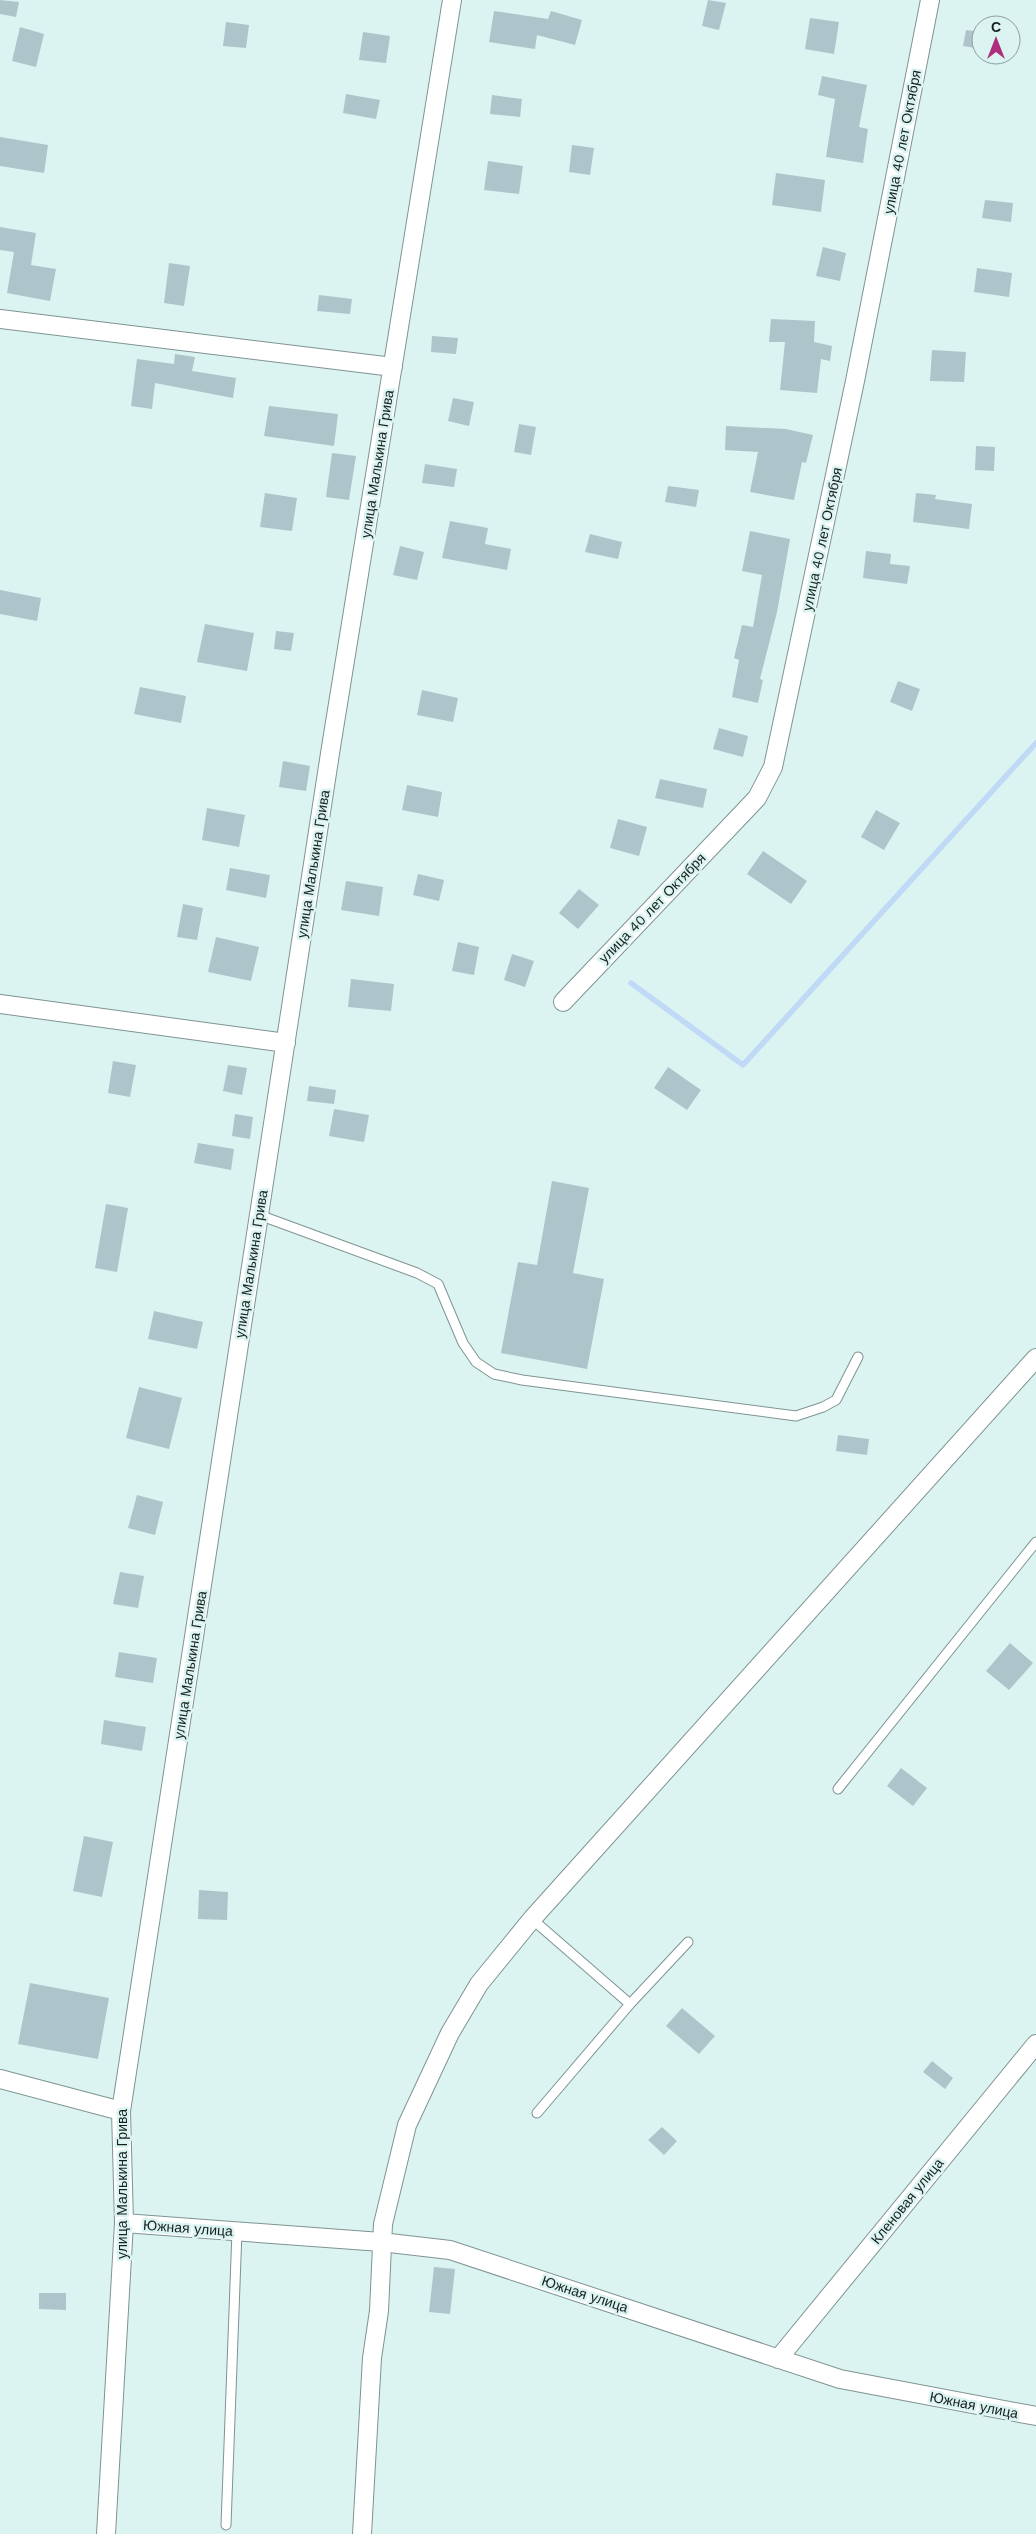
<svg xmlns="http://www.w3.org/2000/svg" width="1036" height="2534" font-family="'Work Sans',sans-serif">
  <rect width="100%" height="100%" fill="#dbf4f1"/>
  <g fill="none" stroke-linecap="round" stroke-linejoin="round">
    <path stroke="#bfd9f7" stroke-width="5.5" d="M631,983L743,1065L1036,743"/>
  </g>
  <path fill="#aec4cb" d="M0,0L19,2L16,17L0,14Z
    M708,0L726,3L719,30L702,26Z
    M494,11L548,19L551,11L582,20L575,45L537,35L535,49L489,42Z
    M810,18L839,22L834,54L805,49Z
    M226,22L249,25L246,48L223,46Z
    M20,27L44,34L36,67L12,61Z
    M966,30L981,32V49L963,46Z
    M363,32L390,36L386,63L359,60Z
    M822,76L867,85L859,127L868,129L863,163L826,157L835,99L818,95Z
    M346,94L380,100L376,119L343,113Z
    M492,95L522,99L520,117L490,114Z
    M0,137L48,145L44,173L0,166Z
    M572,145L594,148L590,175L569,172Z
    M488,161L523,166L519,194L484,190Z
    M776,173L825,180L821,212L772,205Z
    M985,200L1013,203L1011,222L982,218Z
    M0,227L36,233L31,265L56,269L50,301L7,293L14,252L0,250Z
    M823,247L846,253L840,281L816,276Z
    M169,263L190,266L184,306L164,303Z
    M977,268L1012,273L1009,297L974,292Z
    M319,295L352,299L350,314L317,311Z
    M771,319L815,321L814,342L832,346L830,361L821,359L817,393L780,390L785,342H769Z
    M432,336L458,338L456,354L431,352Z
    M932,350L966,352L964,382L930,381Z
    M175,354L195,357L192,371L236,378L233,398L155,383L152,409L131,406L137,359L174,364Z
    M453,398L474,402L469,426L448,421Z
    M269,406L338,414L334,446L264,436Z
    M519,424L536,427L531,455L514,452Z
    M726,426L786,429L813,435L806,463L802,462L794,500L750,492L758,452L725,450Z
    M976,446L995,447L994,471L975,470Z
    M332,453L356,456L349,500L326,497Z
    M425,464L457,469L454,487L422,483Z
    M668,486L699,490L696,507L665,502Z
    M265,493L297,498L292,531L260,527Z
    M916,493L936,495L935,499L972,504L969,529L913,522Z
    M450,521L488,528L485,544L511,549L507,570L442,558Z
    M750,531L790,539L777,612L760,679L763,680L758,703L732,697L739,660L734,658L742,625L753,627L762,575L742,571Z
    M590,534L622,542L618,559L585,552Z
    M400,546L424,552L417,580L393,575Z
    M866,551L891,554L890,564L910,566L907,584L863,578Z
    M0,590L41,598L37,621L0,614Z
    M205,624L254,633L247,671L197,662Z
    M276,631L294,633L291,651L274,649Z
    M898,681L920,689L912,711L890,702Z
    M140,687L186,696L181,723L134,714Z
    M422,690L458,698L453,722L417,715Z
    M719,728L748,736L743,757L713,749Z
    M283,761L310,766L306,791L279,787Z
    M660,779L707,789L703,808L655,798Z
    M407,785L442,792L438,817L402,810Z
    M207,808L245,815L239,847L202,840Z
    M876,810L900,823L884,850L861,837Z
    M618,819L647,827L639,856L610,848Z
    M763,851L807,881L791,904L747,874Z
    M230,868L270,875L266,898L226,890Z
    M418,874L444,880L439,901L413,895Z
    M346,881L383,887L379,916L341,910Z
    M579,889L599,905L578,929L559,913Z
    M183,904L203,908L197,940L177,937Z
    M216,937L259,947L251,981L208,972Z
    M458,942L479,947L474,975L452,971Z
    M512,954L534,961L525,987L504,980Z
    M351,979L394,984L391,1011L348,1007Z
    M113,1061L136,1065L130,1097L108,1093Z
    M228,1065L247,1068L242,1095L223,1091Z
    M668,1067L701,1090L687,1110L654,1088Z
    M309,1086L336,1090L334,1104L307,1101Z
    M334,1109L369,1115L364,1142L329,1136Z
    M235,1114L253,1117L250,1139L232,1136Z
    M198,1143L234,1149L231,1170L194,1163Z
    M552,1181L589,1188L573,1273L604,1279L587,1369L501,1353L518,1262L537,1265Z
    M106,1204L128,1208L117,1272L95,1268Z
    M154,1311L203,1322L197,1349L148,1339Z
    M139,1387L182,1398L169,1449L126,1438Z
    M838,1435L869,1439L867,1455L836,1451Z
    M137,1495L163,1502L155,1535L128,1528Z
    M120,1572L144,1576L138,1608L113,1604Z
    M1010,1643L1033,1663L1009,1690L986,1671Z
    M119,1652L157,1658L153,1683L115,1677Z
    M104,1720L146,1727L142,1751L101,1744Z
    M901,1768L927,1788L913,1806L887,1786Z
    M84,1836L113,1842L102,1897L73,1891Z
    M199,1890L228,1892L227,1920L198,1919Z
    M30,1983L109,1998L98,2059L18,2044Z
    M682,2008L715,2036L699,2054L666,2026Z
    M932,2061L953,2078L945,2089L923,2072Z
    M662,2127L677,2141L664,2155L648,2140Z
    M434,2267L455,2269L450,2314L429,2312Z
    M39,2293H66V2310L39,2309Z"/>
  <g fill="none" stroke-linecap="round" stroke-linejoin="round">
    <defs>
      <path id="lane" d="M259,1215L417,1273L438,1284L463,1343L476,1362L494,1374L522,1380L796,1416L823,1407L836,1400L858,1357
        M838,1789L1036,1542
        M532,1919L630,2004L537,2113
        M630,2004L688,1942
        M226,2525L237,2231"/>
      <path id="street" d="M0,319L393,367
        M563,1002L757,798L773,767L855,381L930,0
        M0,1004L286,1043
        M0,2079L121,2111
        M124,2223L381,2242L450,2250L840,2379L1036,2416
        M778,2359L1036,2044
        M106,2534L124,2223L121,2111L331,747L452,0
        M362,2534L372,2358L379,2311L383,2224L407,2125L450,2033L479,1984L532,1919L1036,1358"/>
    </defs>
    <use href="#lane" stroke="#7e9492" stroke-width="11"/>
    <use href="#street" stroke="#7e9492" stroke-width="20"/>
    <use href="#lane" stroke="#fff" stroke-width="9"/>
    <use href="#street" stroke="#fff" stroke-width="18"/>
  </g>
  <g text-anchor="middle" stroke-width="5" stroke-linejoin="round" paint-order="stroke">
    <g font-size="14" fill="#17201f" stroke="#dbf4f1">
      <text transform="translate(902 142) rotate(-79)" y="5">улица 40 лет Октября</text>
      <text transform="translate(377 464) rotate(-81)" y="5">улица Малькина Грива</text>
      <text transform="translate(822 539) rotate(-78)" y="5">улица 40 лет Октября</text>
      <text transform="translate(313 864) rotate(-81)" y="5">улица Малькина Грива</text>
      <text transform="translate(652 908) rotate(-46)" y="5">улица 40 лет Октября</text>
      <text transform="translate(251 1264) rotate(-81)" y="5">улица Малькина Грива</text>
      <text transform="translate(190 1665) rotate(-81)" y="5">улица Малькина Грива</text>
      <text transform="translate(122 2184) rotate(-90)" y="5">улица Малькина Грива</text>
      <text transform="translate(907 2201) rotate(-51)" y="5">Кленовая улица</text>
      <text transform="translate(188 2228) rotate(4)" y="5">Южная улица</text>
      <text transform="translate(585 2294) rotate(18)" y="5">Южная улица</text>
      <text transform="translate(974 2405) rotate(11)" y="5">Южная улица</text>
    </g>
  </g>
  <g transform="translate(996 40)"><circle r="24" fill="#dbf4f1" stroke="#8d9f9d"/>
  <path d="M0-4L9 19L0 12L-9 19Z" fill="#af2e7b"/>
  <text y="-8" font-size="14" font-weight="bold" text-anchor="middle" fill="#17201f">С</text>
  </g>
</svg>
